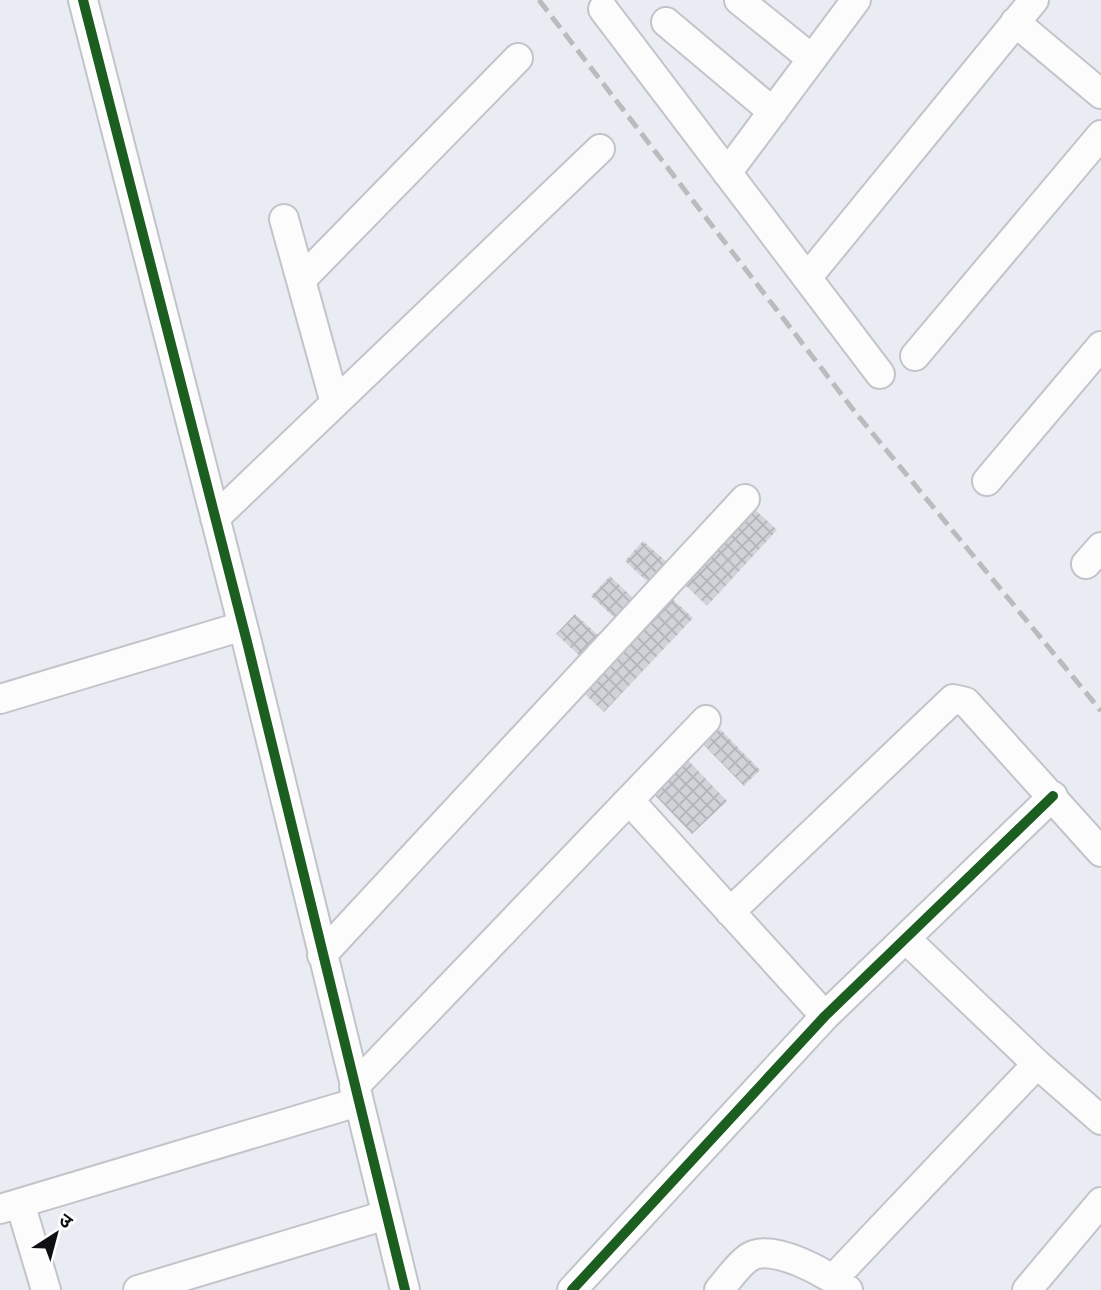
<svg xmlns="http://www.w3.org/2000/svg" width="1101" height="1290" font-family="'Libre Baskerville','Noto Sans Devanagari',serif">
  <defs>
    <pattern id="building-cross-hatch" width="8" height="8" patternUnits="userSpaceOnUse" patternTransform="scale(1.75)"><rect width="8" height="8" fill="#d0d3d8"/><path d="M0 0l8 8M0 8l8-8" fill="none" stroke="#b1b4b8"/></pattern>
  </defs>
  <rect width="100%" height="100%" fill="#eaecf4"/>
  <path fill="url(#building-cross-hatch)" d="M750,505L777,530L707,606L680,580Z
    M643,541L669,564L651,585L625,561Z
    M610,576L635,600L617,620L591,596Z
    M667,594L693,618L604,712L578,688Z
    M575,614L601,638L582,658L556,634Z
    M718,727L760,770L744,786L700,741Z
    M684,756L727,801L692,834L649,789Z"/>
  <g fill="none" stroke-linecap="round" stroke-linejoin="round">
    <defs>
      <path id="minor" d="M83,0L247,642L405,1290
        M739,0L812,59
        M603,9L880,374
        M666,22L773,112
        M1015,22L1101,94
        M727,173L856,0
        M284,219L335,403
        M807,278L1034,0
        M301,280L518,58
        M915,356L1101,135
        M987,481L1101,346
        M215,518L600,149
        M1086,564L1101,547
        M0,699L243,626
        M629,800L825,1016
        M730,912L953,699L966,702L1101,852
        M906,939L1037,1064L1101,1120
        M322,955L745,499
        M354,1087L706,720
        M20,1203L46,1290
        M0,1209L358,1102
        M834,1278L1037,1064
        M138,1290L386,1215
        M572,1290L825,1016L1053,796
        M719,1290C728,1280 737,1266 748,1258C771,1241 830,1275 848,1290
        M1027,1290L1101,1202"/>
    </defs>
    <use href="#minor" stroke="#c3c4ca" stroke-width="32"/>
    <use href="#minor" stroke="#fcfcfd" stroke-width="28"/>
    <path stroke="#babbbc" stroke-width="5" stroke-dasharray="14 7" stroke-linecap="butt" d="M539,0L855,412L1101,711"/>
    <defs>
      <path id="cycleway" d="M83,0L247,642L405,1290
        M572,1290L825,1016L1053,796"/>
    </defs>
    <use href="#cycleway" stroke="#fff" stroke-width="15"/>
    <use href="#cycleway" stroke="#1b5e20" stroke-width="10"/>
  </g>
  <g transform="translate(56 1234) rotate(36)" stroke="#ffffff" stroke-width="5" paint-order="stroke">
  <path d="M0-5L12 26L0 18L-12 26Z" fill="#0f1014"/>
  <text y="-10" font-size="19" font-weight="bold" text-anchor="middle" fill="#0f1014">उ</text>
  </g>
</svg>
